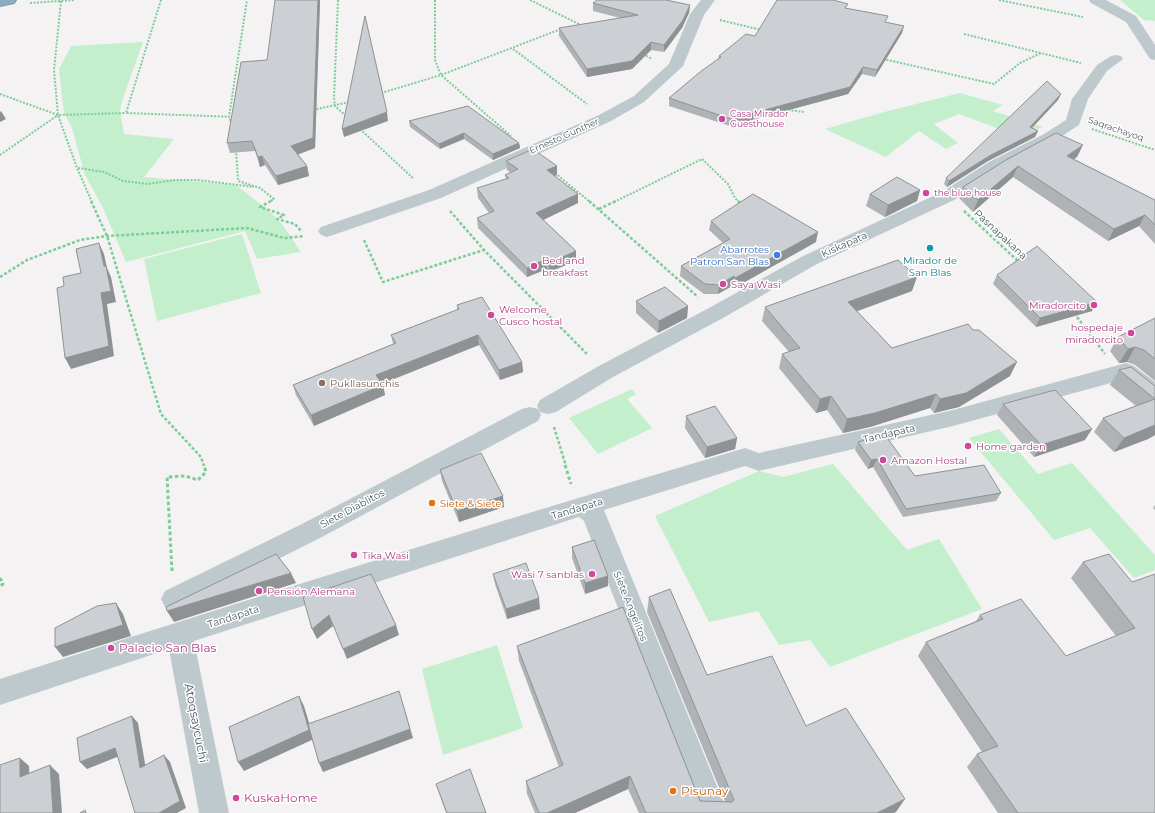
<svg xmlns="http://www.w3.org/2000/svg" width="1155" height="813" font-family="Montserrat,sans-serif">
  <rect width="100%" height="100%" fill="#f4f2f2"/>
  <path fill="#c3efcd" d="M1120,0H1155V21L1144,20Z
    M143,42L122,101L120,111L124,134L174,139L144,177L236,185L268,210L282,224L301,252L257,259L245,231L126,262L103,208L85,175L72,128L64,113L59,69L71,46Z
    M960,93L1003,105L993,111L1043,127L1018,136L959,114L934,124L958,143L946,149L919,131L886,157L825,129L888,111Z
    M242,234L261,293L157,321L144,259Z
    M632,389L636,394L627,399L652,428L598,454L569,418Z
    M999,429L1038,474L1072,463L1155,555V570L1134,578L1090,528L1054,540L969,438Z
    M833,464L907,550L939,539L982,609L830,667L810,640L779,645L758,611L709,622L655,516L759,471L783,477Z
    M497,645L523,728L443,755L422,669Z"/>
  <g fill="none" stroke-linecap="round" stroke-linejoin="round">
    <defs>
      <path id="highway" d="M0,0H16L14,3L0,6Z"/>
    </defs>
    <use href="#highway" stroke="#7798ab" stroke-width="2"/>
    <path stroke="#7ccd98" stroke-width="2" stroke-dasharray="2 1.5" stroke-linecap="butt" d="M161,0L126,113L235,117
      M338,0L334,98L335,106L346,116
      M435,0V60L441,75L511,136
      M530,0L583,26
      M999,0L1083,17
      M61,1L54,70L58,115L77,168L92,202
      M30,3L75,0
      M720,20L761,30
      M964,34L1081,63
      M513,49L587,104
      M643,54L652,59
      M883,59L994,84L1020,63L1041,53
      M381,93L441,75L561,29
      M0,94L58,115L126,113
      M313,110L349,102
      M788,110L805,112
      M232,124L229,117L247,0
      M360,129L414,179
      M1092,129L1155,150
      M236,150L238,181L260,188L274,199L269,202
      M0,155L58,115
      M78,168L104,172L123,181L148,184L175,180H198L254,187
      M555,173L590,202
      M614,202L702,159L728,184L735,198L739,202"/>
    <path stroke="#7ccd98" stroke-width="2.5" stroke-dasharray="3 2" stroke-linecap="butt" d="M91,201L107,236L161,414L201,457L204,466
      M271,201L260,207L284,215L277,219L295,224L302,232
      M589,201L698,297
      M738,201L742,204
      M599,209L616,201
      M450,211L484,250L588,355
      M964,211L1019,262
      M364,240L383,282L484,250
      M0,277L27,260L80,240L107,236L247,228L284,238L304,236
      M1074,313L1105,354
      M554,427L566,466"/>
    <path stroke="#7ccd98" stroke-width="3" stroke-dasharray="3.5 2.5" stroke-linecap="butt" d="M565,465L571,484
      M172,571L167,477L185,476L198,480L206,472L204,465
      M0,578L3,584L0,586"/>
    <path fill="#bec9ce" fill-rule="evenodd" d="M701,0H715L704,15L683,66L644,102L611,121L441,198L333,235L327,237L321,235L318,231L321,227L429,190L599,115L634,96L669,64L690,14Z
      M1089,0H1106L1136,16L1155,45V60L1150,59L1126,22L1091,3Z
      M1116,55L1121,56L1123,59L1107,71L1088,99L1079,125L1056,140L1001,170L954,200L817,264L723,318L613,377L556,412L548,414L540,412L537,406L540,400L597,367L709,308L803,256L942,192L989,162L1044,134L1066,120L1072,99L1097,65L1111,56Z
      M1126,363L1134,366L1155,382V402L1147,400L1122,380L953,426L759,471L745,466L604,510L728,813H698L584,521L579,517L194,641L229,813H199L169,649L0,705V679C248,599 496,522 745,448L759,453L953,410Z
      M530,407L538,409L541,415L538,421L320,538L183,607L174,610L165,607L161,599L165,591L302,524L522,409Z"/>
    <use href="#highway" fill="#8cadbf" fill-rule="evenodd"/>
  </g>
  <path fill="#afb3b6" d="M320,1L315,148L298,154L307,166L309,176L278,185L265,165L260,167L255,151L230,153L227,143L267,60Z
    M593,3L690,5L689,13L682,28L664,52L651,50L632,69L587,77L559,36V28L620,18L593,11Z
    M847,9L886,22L902,33L875,77L862,74L848,94L730,126L669,106V98L718,59L719,56L755,36Z
    M1058,100L1032,128L1038,131L1035,137L988,161L947,187L944,184L946,178Z
    M409,121L519,143L520,148L493,160L464,139L440,149L410,127Z
    M1077,157L1074,159L1155,200V244L1139,226L1108,241L1013,177L973,212L959,198L963,187L1006,160Z
    M506,161L557,166V175L555,176L578,203L543,220L576,251V261L549,272L547,269L527,277L478,228L477,218L489,213L478,198L477,188L506,179L505,175L511,173L507,170Z
    M920,190L917,201L885,217L866,206L870,194Z
    M711,221L816,242L734,288L732,286L718,294H704L680,276L681,266L723,243L709,230Z
    M997,275L1092,311L1036,327L993,284Z
    M912,291L857,311L892,348L1010,376L959,407L934,413L930,408L870,427L843,433L827,410L816,413L779,368L782,354L789,352L762,321L765,307Z
    M636,301L688,306L687,318L658,333L636,313Z
    M457,305L522,362L523,372L500,380L479,345L382,384L383,385L385,395L314,426L296,395L293,385L393,344L391,335L457,310Z
    M1155,318V381L1135,365L1127,362L1119,363L1110,351L1118,337Z
    M1119,370L1155,386V435L1148,439L1114,452L1094,432L1103,418L1136,406L1110,385Z
    M1003,404L1085,440L1034,457L997,415Z
    M686,416L737,438L735,449L705,458L685,428Z
    M858,442L915,476L1001,493L996,501L903,517L873,467L868,469L855,450Z
    M440,470L504,507L459,522L442,481Z
    M1155,505V510L1153,508Z
    M572,547L608,586L585,594L572,558Z
    M1083,562L1132,582L1155,813H998L967,767L977,754L982,752L918,656L926,642L976,621L980,615L1066,656L1116,636L1071,578Z
    M493,574L540,609L507,619L495,584Z
    M649,597L707,675L806,726L896,812L893,813H639L628,789L575,813H535L527,794L526,781L559,767L519,661L517,646L700,801L725,802L647,612Z
    M436,784L486,813H446Z"/>
  <path fill="#8f9294" d="M318,0H320V1L315,148L294,156L291,146Z
    M690,5L689,13L682,28L664,52V45Z
    M904,26L902,33L875,77L877,70Z
    M651,42V50L632,69L587,77V69Z
    M863,67L862,74L848,94L730,126L731,119Z
    M1061,94L1058,100L1027,133L1030,127Z
    M1,111L6,119L0,122V112Z
    M387,112L388,121L344,137L342,129Z
    M1038,131L1035,137L988,161L947,187L949,181L991,155Z
    M464,133V139L440,149L439,144Z
    M519,143L520,148L493,160V154Z
    M1083,145L1077,157L1062,167L1067,156Z
    M262,156L265,165L260,167L258,157Z
    M307,166L309,176L278,185L276,176Z
    M557,166V175L547,179V170Z
    M1018,166L1013,177L973,212L978,200Z
    M920,190L917,201L885,217L888,205Z
    M578,194V203L537,223L536,213Z
    M1145,215L1139,226L1108,241L1114,229Z
    M818,232L816,242L734,288L735,278Z
    M99,243L104,254L107,268L111,277L116,302L107,304L114,356L71,369L65,358L101,293L104,266Z
    M576,251V261L549,272V263Z
    M546,259L547,269L527,277V268Z
    M734,276L732,286L718,294L719,285Z
    M917,277L912,291L844,316L848,302Z
    M1097,302L1092,311L1036,327L1040,318Z
    M688,306L687,318L658,333L659,321Z
    M478,335L479,345L378,385L376,375Z
    M1135,347L1127,362L1119,363L1128,349Z
    M522,362L523,372L500,380L499,370Z
    M1017,362L1010,376L959,407L934,413L940,399Z
    M383,385L385,395L314,426L311,415Z
    M936,394L930,408L870,427L843,433L847,419Z
    M831,396L827,410L816,413L820,399Z
    M1155,425V435L1148,439L1114,452L1124,438Z
    M1092,429L1085,440L1034,457L1041,445Z
    M737,438L735,449L705,458L707,447Z
    M877,459L873,467L868,469L871,460Z
    M503,496L504,507L459,522L457,511Z
    M291,573L296,583L174,622L167,611Z
    M608,576V586L585,594V583Z
    M539,598L540,609L507,619L506,609Z
    M116,603L123,614L131,636L63,657L55,647Z
    M329,615L333,626L317,639L312,629Z
    M396,625L399,635L347,659L343,649Z
    M299,696L304,706L314,739L244,771L238,762Z
    M402,701L413,738L323,772L319,763Z
    M132,716L138,723L147,775L140,768Z
    M115,748L122,755L87,769L80,762Z
    M164,755L170,762L186,808L177,813H159Z
    M20,758L29,766L30,785L20,777Z
    M50,765L59,774L62,813H53Z
    M630,776L628,789L575,813H547Z
    M905,799L896,812L893,813H877Z"/>
  <path fill="#ccd0d4" stroke="#8f9294" d="M275,0H318L313,138L291,146L307,166L276,176L262,156L258,157L252,141L227,143L241,62L267,60Z
    M597,0H666L690,5L683,20L664,45L651,42L632,61L587,69L559,28L638,15L593,3Z
    M777,0H833L848,4L845,8L888,16L885,22L904,26L877,70L863,67L850,87L731,119L669,98L700,72L721,57L719,56L746,34L755,36Z
    M365,16L387,112L342,129Z
    M1047,81L1061,94L1030,127L1038,131L991,155L949,181L946,178Z
    M468,106L519,143L493,154L464,133L439,144L409,121Z
    M1056,133L1083,145L1067,156L1155,200V225L1145,215L1114,229L1018,166L978,200L963,187L1006,160Z
    M533,149L557,166L547,170L578,194L536,213L576,251L549,263L546,259L527,268L477,218L494,211L477,188L509,178L505,175L518,169L506,161Z
    M897,177L920,190L888,205L870,194Z
    M753,194L818,232L735,278L734,276L719,285L705,284L681,266L730,239L711,221Z
    M99,243L104,266H106L111,291L101,293L109,346L65,358L57,288L64,286L63,277L81,273L76,249Z
    M1037,246L1097,302L1040,318L997,275Z
    M898,260L917,277L848,302L892,348L968,324L973,330H979L1017,362L966,393L940,399L936,394L875,413L847,419L831,396L820,399L782,354L800,348L765,307Z
    M665,287L688,306L659,321L636,301Z
    M482,297L522,362L499,370L478,335L376,375L383,385L311,415L293,385L396,343L391,335L459,309L457,305Z
    M1155,318V359L1144,350L1135,347L1128,349L1118,337Z
    M1131,367L1155,386V425L1124,438L1103,418L1155,399L1119,370Z
    M1055,390L1092,429L1041,445L1003,404Z
    M715,406L737,438L707,447L686,416Z
    M885,435L915,476L984,465L1001,493L906,509L877,459L871,460L858,442Z
    M481,453L503,496L457,511L440,470Z
    M594,540L608,576L585,583L572,547Z
    M276,554L291,573L167,611L166,607Z
    M1109,554L1132,582L1155,574V813H1018L977,754L998,746L926,642L983,619L980,615L1021,599L1066,656L1135,628L1083,562Z
    M526,563L539,598L506,609L493,574Z
    M371,574L396,625L343,649L329,615L312,629L303,597Z
    M670,589L707,675L772,656L806,726L846,708L905,799L877,813H646L630,776L547,813H539L526,781L563,765L517,646L623,607L700,801L732,802L734,800L649,597Z
    M116,603L123,625L55,647V628L97,606Z
    M399,691L410,729L319,763L308,724Z
    M299,696L309,730L238,762L229,727Z
    M132,716L140,768L164,755L180,801L159,813H135L115,748L80,762L77,738Z
    M20,758V777L50,765L53,813H0V765Z
    M470,769L486,813H447L436,784Z
    M85,810L86,813H80Z"/>
  <g fill="#d1479c" stroke="#fff" stroke-width="1.5">
    <circle cx="722" cy="119" r="4"/>
    <circle cx="926" cy="193" r="4"/>
    <circle cx="534" cy="266" r="4"/>
    <circle cx="723" cy="284" r="4"/>
    <circle cx="1094" cy="305" r="4"/>
    <circle cx="491" cy="315" r="4"/>
    <circle cx="1131" cy="333" r="4"/>
    <circle cx="968" cy="446" r="4"/>
    <circle cx="883" cy="460" r="4"/>
    <circle cx="354" cy="555" r="4"/>
    <circle cx="592" cy="574" r="4"/>
    <circle cx="259" cy="591" r="4"/>
    <circle cx="111" cy="648" r="4"/>
    <circle cx="236" cy="798" r="4"/>
  </g>
  <circle fill="#0f9aa8" stroke="#fff" stroke-width="1.5" cx="930" cy="248" r="4"/>
  <circle fill="#3f7fe0" stroke="#fff" stroke-width="1.5" cx="777" cy="255" r="4"/>
  <circle fill="#8d6e63" stroke="#fff" stroke-width="1.5" cx="322" cy="383" r="4"/>
  <g fill="#e8710a" stroke="#fff" stroke-width="1.5">
    <circle cx="432" cy="503" r="4"/>
    <circle cx="673" cy="791" r="4"/>
  </g>
  <g text-anchor="middle" stroke-width="3" stroke-linejoin="round" paint-order="stroke">
    <g font-size="9" fill="#b23c85" stroke="#fff" text-anchor="start">
      <text x="730" y="117">Casa Mirador<tspan x="730" dy="10">Guesthouse</tspan></text>
      <text x="934" y="196">the blue house</text>
    </g>
    <g font-size="9" fill="#4a595f" stroke="#fff">
      <text transform="translate(1116 129) rotate(19)" y="3">Saqrachayoq</text>
      <text transform="translate(564 136) rotate(-24)" y="3">Ernesto Gunther</text>
    </g>
    <g font-size="10" fill="#4a595f" stroke="#fff">
      <text transform="translate(1001 234) rotate(43)" y="4">Pasnapakana</text>
      <text transform="translate(844 244) rotate(-24)" y="4">Kiskapata</text>
      <text transform="translate(889 433) rotate(-13)" y="4">Tandapata</text>
      <text transform="translate(352 508) rotate(-28)" y="4">Siete Diablitos</text>
      <text transform="translate(577 508) rotate(-17)" y="4">Tandapata</text>
      <text transform="translate(631 606) rotate(68)" y="4">Siete Angelitos</text>
      <text transform="translate(233 616) rotate(-18)" y="4">Tandapata</text>
    </g>
    <g font-size="10" fill="#366cbe" stroke="#fff" text-anchor="end">
      <text x="769" y="253">Abarrotes<tspan x="769" dy="12">Patron San Blas</tspan></text>
    </g>
    <g font-size="10" fill="#b23c85" stroke="#fff" text-anchor="start">
      <text x="542" y="264">Bed and<tspan x="542" dy="12">breakfast</tspan></text>
      <text x="731" y="288">Saya Wasi</text>
      <text x="1086" y="309" text-anchor="end">Miradorcito</text>
      <text x="499" y="313">Welcome<tspan x="499" dy="12">Cusco hostal</tspan></text>
      <text x="1123" y="331" text-anchor="end">hospedaje<tspan x="1123" dy="12">miradorcito</tspan></text>
      <text x="976" y="450">Home garden</text>
      <text x="891" y="464">Amazon Hostal</text>
      <text x="362" y="559">Tika Wasi</text>
      <text x="584" y="578" text-anchor="end">Wasi 7 sanblas</text>
      <text x="267" y="595">Pensión Alemana</text>
    </g>
    <g font-size="10" fill="#0d838f" stroke="#fff">
      <text x="930" y="264">Mirador de<tspan x="930" dy="12">San Blas</tspan></text>
    </g>
    <g font-size="10" fill="#785e54" stroke="#fff" text-anchor="start">
      <text x="330" y="387">Pukllasunchis</text>
    </g>
    <g font-size="10" fill="#c56008" stroke="#fff" text-anchor="start">
      <text x="440" y="507">Siete &amp; Siete</text>
    </g>
    <g font-size="12" fill="#b23c85" stroke="#fff" text-anchor="start">
      <text x="119" y="652">Palacio San Blas</text>
      <text x="244" y="802">KuskaHome</text>
    </g>
    <g font-size="12" fill="#4a595f" stroke="#fff">
      <text transform="translate(196 723) rotate(79)" y="4">Atoqsaycuchi</text>
    </g>
    <g font-size="12" fill="#c56008" stroke="#fff" text-anchor="start">
      <text x="681" y="795">Pisunay</text>
    </g>
  </g>
</svg>
